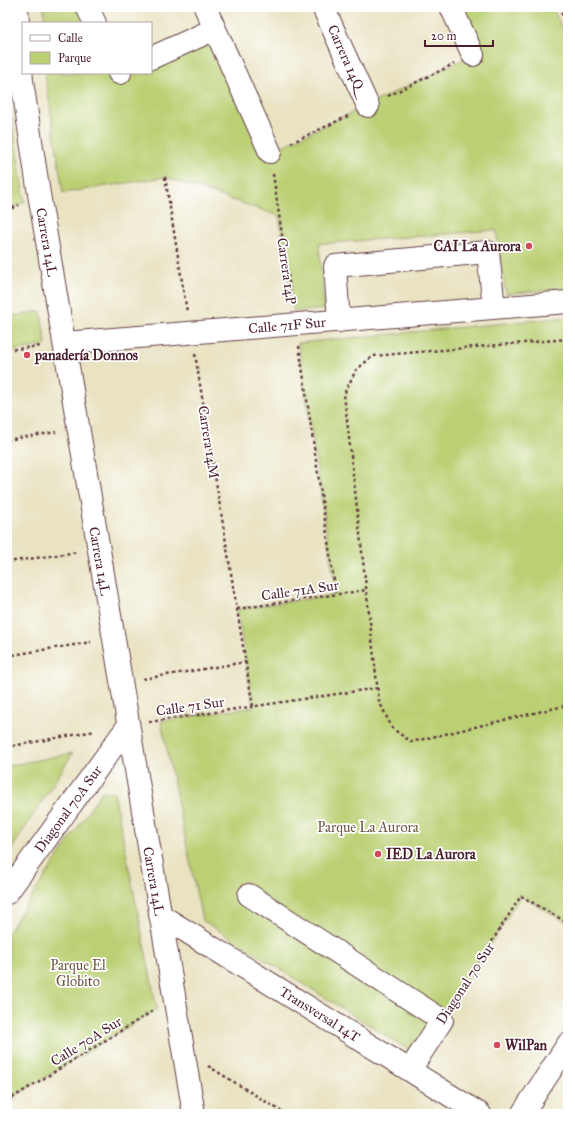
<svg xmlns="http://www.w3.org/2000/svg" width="575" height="1121" font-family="'IM FELL Great Primer',serif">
  <rect width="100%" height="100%" fill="#fff"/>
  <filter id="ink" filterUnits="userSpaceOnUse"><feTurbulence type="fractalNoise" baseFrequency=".025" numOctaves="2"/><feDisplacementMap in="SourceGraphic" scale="8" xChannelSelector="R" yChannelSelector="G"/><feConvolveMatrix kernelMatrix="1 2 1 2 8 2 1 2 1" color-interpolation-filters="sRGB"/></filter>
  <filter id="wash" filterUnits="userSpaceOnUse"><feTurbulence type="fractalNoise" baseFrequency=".012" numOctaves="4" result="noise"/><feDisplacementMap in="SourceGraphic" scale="16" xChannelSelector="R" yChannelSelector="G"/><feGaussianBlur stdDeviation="0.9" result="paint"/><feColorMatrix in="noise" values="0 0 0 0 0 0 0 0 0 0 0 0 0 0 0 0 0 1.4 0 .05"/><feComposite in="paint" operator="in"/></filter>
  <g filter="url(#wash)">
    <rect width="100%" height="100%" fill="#e9e3c2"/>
    <path fill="#bbd074" stroke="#827850" d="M44,7H87L95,23H44Z
      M451,7H552L568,41V288L506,294L496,230L319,244L324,309L294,312L279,216L165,177L63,193L45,73H151V58L215,29L270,152L472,55Z
      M7,42L10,109L25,202L7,211Z
      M41,311L46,345L7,352V317Z
      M568,317V923L521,896L418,1056L202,920L161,721L253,707L237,609L336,595L298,343Z
      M73,753L7,856V766Z
      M102,791L114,792L157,1009L7,1101V934Z"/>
  </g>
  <g filter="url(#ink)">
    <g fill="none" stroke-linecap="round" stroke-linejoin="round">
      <defs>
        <path id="minor" d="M17,7L22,81L39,194L194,1114
          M87,7L95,23
          M205,7L270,152
          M323,7L368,106
          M451,7L473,55
          M151,58L215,29
          M119,73H120
          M339,321L335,266L488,252L494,308
          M64,343L568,302
          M7,893L128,726
          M249,895L442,1020L410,1070
          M160,915L480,1114
          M522,1114L568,1044"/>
      </defs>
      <use href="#minor" stroke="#623c42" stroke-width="24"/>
      <path stroke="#623c42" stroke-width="2.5" stroke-dasharray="3 3" stroke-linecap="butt" d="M559,7L565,21
        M388,96L454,64
        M291,143L348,116
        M273,174L292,302
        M165,177L187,312
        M7,211L19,205
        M568,339L373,356L356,370L344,394L379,701L392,728L411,742L568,705
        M299,346L336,595
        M7,350L41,346
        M195,354L253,707
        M7,440L56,432
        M7,562L78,552
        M237,609L366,590
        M7,656L91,642
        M143,679L246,662
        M149,722L377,688
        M7,747L95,731
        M453,1002L521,896L568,923
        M208,1066L286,1114
        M7,1101L153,1011"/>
      <use href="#minor" stroke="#fff" stroke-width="22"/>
    </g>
  </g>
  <g fill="#d1495b" stroke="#fff" stroke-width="1.5">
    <circle cx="529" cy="246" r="4"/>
    <circle cx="27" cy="355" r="4"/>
    <circle cx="378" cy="854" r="4"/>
    <circle cx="497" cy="1045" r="4"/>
  </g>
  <g text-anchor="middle" stroke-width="3.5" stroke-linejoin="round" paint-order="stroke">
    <g font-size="14" fill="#4a1f2b" stroke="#fff">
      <text transform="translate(346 57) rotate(66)" y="5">Carrera 14Q</text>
      <text transform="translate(47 242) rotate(80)" y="5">Carrera 14L</text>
      <text transform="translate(287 271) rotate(82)" y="5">Carrera 14P</text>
      <text transform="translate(287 325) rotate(-5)" y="5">Calle 71F Sur</text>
      <text transform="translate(209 442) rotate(81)" y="5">Carrera 14M</text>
      <text transform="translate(100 561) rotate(80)" y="5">Carrera 14L</text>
      <text transform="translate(300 590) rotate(-8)" y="5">Calle 71A Sur</text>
      <text transform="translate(190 706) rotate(-8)" y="5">Calle 71 Sur</text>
      <text transform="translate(68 809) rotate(-54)" y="5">Diagonal 70A Sur</text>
      <text transform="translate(154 881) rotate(80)" y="5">Carrera 14L</text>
      <text transform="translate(465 983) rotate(-57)" y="5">Diagonal 70 Sur</text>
      <text transform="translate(320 1014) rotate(32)" y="5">Transversal 14T</text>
      <text transform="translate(86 1041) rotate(-32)" y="5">Calle 70A Sur</text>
    </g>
    <g font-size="14" font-weight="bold" fill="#4a1f2b" stroke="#fff" text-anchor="start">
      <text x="521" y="251" text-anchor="end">CAI La Aurora</text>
      <text x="35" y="360">panadería Donnos</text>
      <text x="386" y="859">IED La Aurora</text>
      <text x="505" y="1050">WilPan</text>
    </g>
    <g font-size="14" fill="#6c5441" stroke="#fff">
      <text x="368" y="832">Parque La Aurora</text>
      <text x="78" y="970">Parque El<tspan x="78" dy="16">Globito</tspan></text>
    </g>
  </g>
  <rect width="575" height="1121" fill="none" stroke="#fff" stroke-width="24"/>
  <rect x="22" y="22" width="130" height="52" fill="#ffffff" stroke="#b7a5aa"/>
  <rect x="30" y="35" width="20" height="6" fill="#ffffff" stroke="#b7a5aa"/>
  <text x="58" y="42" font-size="12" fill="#4a1f2b">Calle</text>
  <rect x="30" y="52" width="20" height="12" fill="#bbd074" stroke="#b7a5aa"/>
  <text x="58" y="62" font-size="12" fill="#4a1f2b">Parque</text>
  <path d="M425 40v6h68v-6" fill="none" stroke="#4a1f2b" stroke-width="2"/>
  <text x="431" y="40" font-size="12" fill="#4a1f2b" stroke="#ffffff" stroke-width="3" paint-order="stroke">20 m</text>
</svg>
